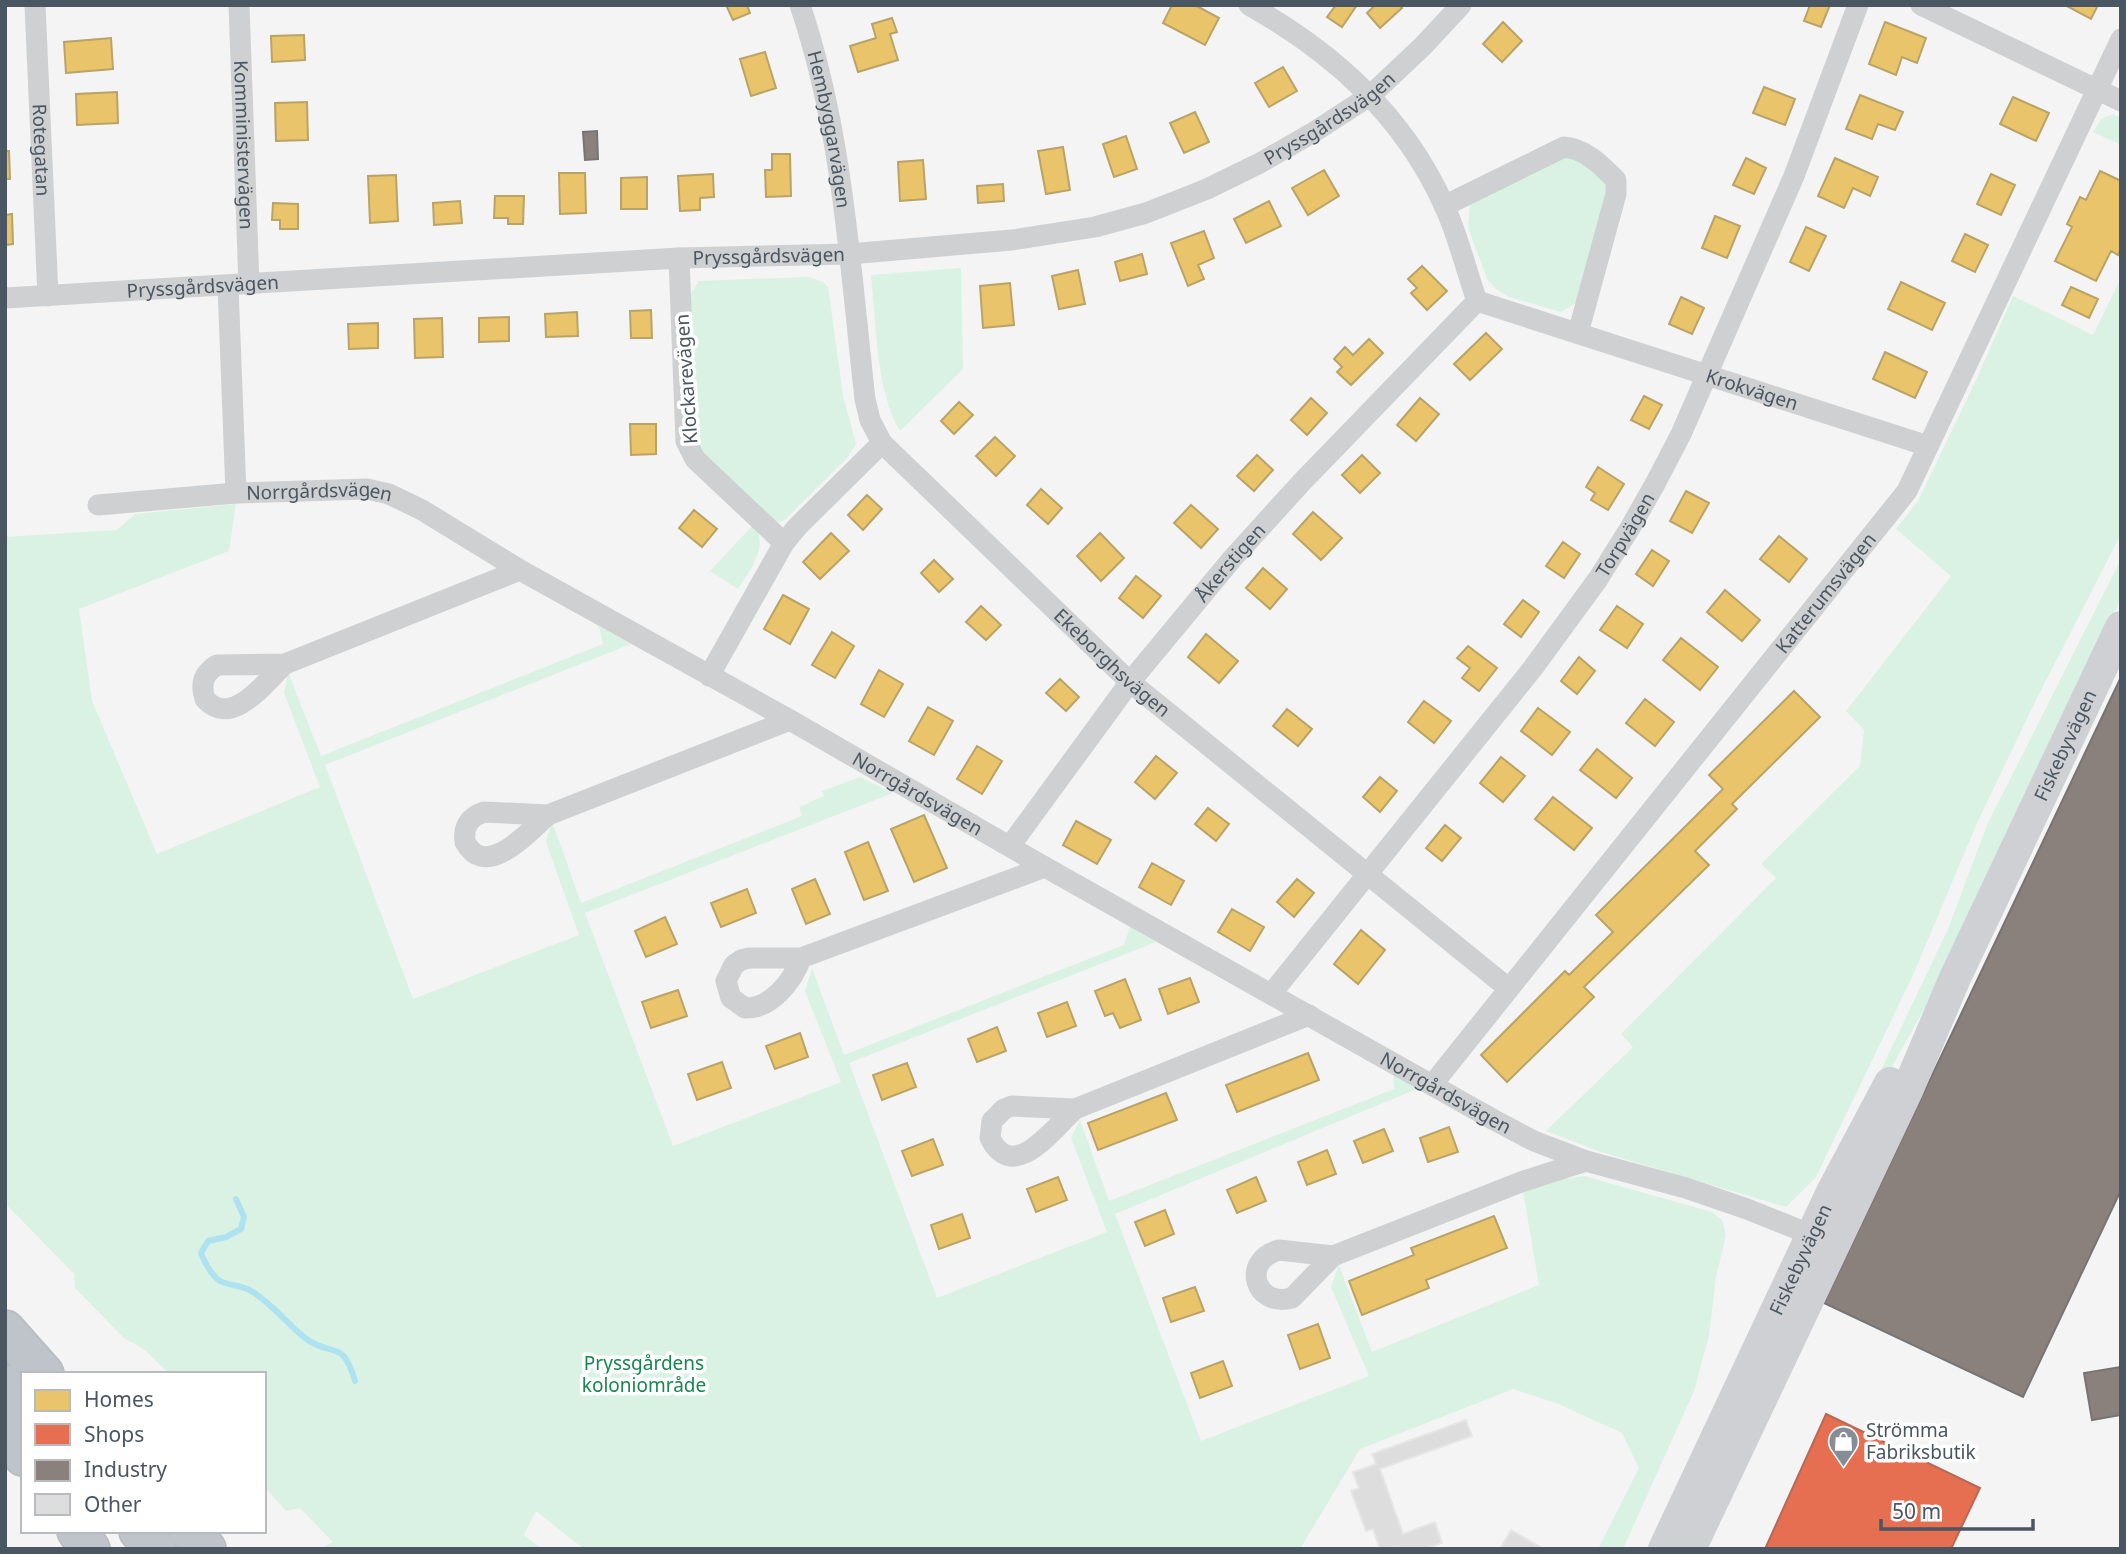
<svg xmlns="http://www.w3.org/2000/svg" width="2126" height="1554" font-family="'Noto Sans',sans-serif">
  <rect width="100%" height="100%" fill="#f4f4f4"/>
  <path fill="#d9f2e3" d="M2113,114L2121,118V145L2093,132L2101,119Z
    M1571,155L1610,183L1581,295L1574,304L1561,312L1509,297L1496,289L1487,279L1468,227L1470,200Z
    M961,268L963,369L900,431C876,393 876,320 871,275Z
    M808,277L823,282L828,287L843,395L856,444L848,457L786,519L779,522L768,519L707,461L695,438L688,298L699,281Z
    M2121,278V534L2035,702L1977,823L1913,975L1816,1177L1786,1207L1601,1152L1546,1131L1633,1047L1621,1034L1776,878L1761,864L1860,766L1864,730L1846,711L1951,576L1896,529L1918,501L1977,378L2013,296L2093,335Z
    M236,504L229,551L79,609L92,701L157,854L320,787L284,693L288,672L321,756L603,644L599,626L631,644L325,765L413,999L579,935L546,842L552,821L581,903L802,816L799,807L824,796L822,791L860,777L893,793L585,913L673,1146L841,1082L805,991L812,968L844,1055L1124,945L1130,927L1156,942L849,1063L937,1298L1107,1232L1071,1138L1080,1120L1109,1201L1394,1089L1393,1075L1417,1089L1115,1214L1201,1441L1369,1376L1331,1287L1339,1265L1372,1352L1539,1285L1523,1191L1560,1180L1584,1176L1712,1212L1722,1220L1726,1235L1716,1277L1709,1336L1694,1391L1623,1549H1598L1639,1468L1622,1433L1556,1403L1513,1389L1360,1449L1300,1549H584L536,1511L524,1535L542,1549H320L333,1542L300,1508L286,1511L264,1486V1374H169L145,1350L124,1338L75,1288L74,1274L5,1203V537L117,530L135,514Z
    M753,525C771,545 749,571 738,589L710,571Z
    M2121,559V598L1934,991L1827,1184L1948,929L1987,825Z"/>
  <path fill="#e9c46a" stroke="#b9a367" stroke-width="2" d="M726,5H747L750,13L733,20Z
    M1172,5H1195L1219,18L1205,45L1163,23Z
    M1336,5H1357L1342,27L1327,17Z
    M1375,5H1399L1402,8L1380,28L1367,13Z
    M1810,5H1830L1821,27L1804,21Z
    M2065,5H2098L2091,19Z
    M892,18L897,32L890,34L898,60L858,72L850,46L876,38L872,24Z
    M1503,22L1522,41L1502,62L1483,44Z
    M1885,22L1926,38L1917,63L1902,57L1896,75L1869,64Z
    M304,35L305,60L272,62L271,36Z
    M111,38L113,69L66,73L64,42Z
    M765,52L776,88L751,96L740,59Z
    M1283,67L1297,91L1269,107L1255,83Z
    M1764,87L1795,99L1785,125L1753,113Z
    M117,92L118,123L77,125L76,94Z
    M1860,95L1903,112L1895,130L1878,124L1872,139L1846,129Z
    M2013,97L2049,113L2036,141L2000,124Z
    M307,102L308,140L276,141L275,103Z
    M1195,112L1209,142L1184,153L1170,123Z
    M1126,136L1137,169L1114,177L1103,144Z
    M1063,147L1070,190L1046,194L1038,151Z
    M5,151H9L10,179H5Z
    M772,154H790L791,196L766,197L765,170H772Z
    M1746,158L1766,168L1754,194L1733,185Z
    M1835,158L1878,177L1870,196L1853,188L1844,208L1818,196Z
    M923,160L926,199L900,201L898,162Z
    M1324,170L1339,196L1308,215L1292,188Z
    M2100,171L2121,181V249L2118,255L2111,251L2096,281L2055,261L2072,227L2067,224L2080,197L2086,200Z
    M559,173H585L586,213L560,214Z
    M713,174L714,197L700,198V210L680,211L678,176Z
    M1991,174L2015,185L2001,215L1977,204Z
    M396,175L398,221L370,223L368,176Z
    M647,177V209H621V178Z
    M1003,184L1004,201L978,203L977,186Z
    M495,196H524L523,224H508V218H494Z
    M460,201L462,223L434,225L433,203Z
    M1269,201L1281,226L1246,243L1234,219Z
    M273,203L298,204V229H280V220H272Z
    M12,214L13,244L5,245V215Z
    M1715,216L1740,226L1727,258L1702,248Z
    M1806,227L1826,236L1809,271L1790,262Z
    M1204,231L1214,258L1198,265L1204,279L1188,286L1171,243Z
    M1965,234L1988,245L1975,272L1952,261Z
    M1142,254L1147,274L1120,281L1115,262Z
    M1422,266L1447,291L1427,310L1411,293L1417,288L1408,279Z
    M1078,270L1085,304L1059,309L1052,276Z
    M1901,282L1945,303L1932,330L1888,309Z
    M1010,283L1014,325L983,328L980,286Z
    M2071,287L2098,299L2089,318L2062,305Z
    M1681,297L1704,308L1692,334L1669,324Z
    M651,310L652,338H631L630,311Z
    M577,312L578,336L546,337L545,314Z
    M509,317V341L479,342V318Z
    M442,318L443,357L415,358L414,319Z
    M378,323V348L349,349L348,324Z
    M1486,333L1502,349L1470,380L1454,364Z
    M1369,339L1383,353L1351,385L1337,372L1342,367L1334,359L1345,347L1353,355Z
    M1885,352L1927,372L1915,398L1873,379Z
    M1644,396L1662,405L1649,429L1631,420Z
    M1311,398L1327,413L1307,435L1291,420Z
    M1420,398L1439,414L1416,441L1397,425Z
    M959,402L973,415L954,434L941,421Z
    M630,424H656V454L631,455Z
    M995,437L1015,456L996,476L976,456Z
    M1257,455L1273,470L1254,491L1237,476Z
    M1362,455L1380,473L1360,493L1342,475Z
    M1598,467L1624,484L1608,510L1591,500L1595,493L1586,487Z
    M1041,489L1062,508L1048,524L1027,505Z
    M1686,491L1709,503L1692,533L1670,521Z
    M867,495L882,509L863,530L848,515Z
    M1191,505L1218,529L1201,548L1174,523Z
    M694,510L717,529L702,547L679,528Z
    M1313,512L1342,538L1321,560L1293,534Z
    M831,533L849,551L820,579L803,562Z
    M1100,533L1124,558L1101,581L1077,556Z
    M1779,536L1807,559L1789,582L1760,559Z
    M1563,542L1580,554L1564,578L1546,566Z
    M1652,550L1669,561L1653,586L1636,574Z
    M934,560L953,579L939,592L921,573Z
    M1263,568L1287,589L1270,609L1246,588Z
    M1136,576L1161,596L1143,618L1119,598Z
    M1725,590L1760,620L1742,641L1707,612Z
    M783,595L809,609L790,644L764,629Z
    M1523,600L1539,612L1521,637L1504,624Z
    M981,606L1001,625L986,640L966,622Z
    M1617,606L1643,624L1627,648L1600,630Z
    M832,632L854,646L835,678L812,665Z
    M1206,634L1238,661L1219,683L1188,657Z
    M1681,638L1718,667L1700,690L1663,660Z
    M1468,646L1497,668L1479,691L1462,678L1470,668L1457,658Z
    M1579,657L1595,671L1577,694L1561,681Z
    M879,670L903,684L884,717L861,704Z
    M1060,679L1079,697L1066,711L1046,693Z
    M1794,691L1820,717L1732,804L1737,809L1695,851L1709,865L1584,987L1594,997L1507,1082L1481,1055L1565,971L1569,975L1613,932L1596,915L1723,789L1709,775Z
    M1645,699L1674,722L1655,746L1626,723Z
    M1424,701L1451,721L1434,743L1408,722Z
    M928,707L953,721L934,755L909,741Z
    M1538,708L1570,732L1552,755L1521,731Z
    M1287,709L1312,729L1298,746L1273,726Z
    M977,746L1002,761L982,794L957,779Z
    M1597,749L1632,778L1616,798L1580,770Z
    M1156,756L1177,773L1155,799L1135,782Z
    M1501,757L1525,776L1503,802L1480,783Z
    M1380,777L1397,791L1380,812L1363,797Z
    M1553,797L1592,828L1574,850L1535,819Z
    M1208,808L1229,824L1216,841L1195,824Z
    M924,815L947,868L914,882L891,829Z
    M1076,821L1111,840L1097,864L1063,845Z
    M1445,825L1461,838L1442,861L1426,848Z
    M868,842L888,891L864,900L845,852Z
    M1152,863L1184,881L1171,905L1139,887Z
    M815,879L830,914L806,924L792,889Z
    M1297,879L1314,893L1294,917L1277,902Z
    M747,889L756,913L721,927L711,903Z
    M1232,909L1264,927L1250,951L1218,932Z
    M665,917L677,944L646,957L635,931Z
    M1361,930L1385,950L1358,984L1334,964Z
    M1190,978L1199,1002L1168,1014L1159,989Z
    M1125,979L1141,1020L1120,1028L1113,1013L1105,1016L1095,991Z
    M678,990L687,1016L651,1028L642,1002Z
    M1067,1002L1076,1026L1047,1037L1038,1013Z
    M997,1027L1006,1051L977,1062L968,1039Z
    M800,1033L808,1057L775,1069L766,1046Z
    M1308,1053L1319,1080L1237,1112L1226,1085Z
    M722,1062L731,1088L697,1100L688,1074Z
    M907,1063L916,1087L882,1100L873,1075Z
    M1166,1093L1177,1120L1098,1150L1088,1123Z
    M1449,1127L1458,1152L1428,1162L1420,1138Z
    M1384,1129L1393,1151L1363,1163L1354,1141Z
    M933,1139L943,1165L912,1176L902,1151Z
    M1327,1150L1336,1174L1307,1185L1298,1162Z
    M1058,1177L1067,1200L1036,1212L1027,1189Z
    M1256,1177L1266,1201L1237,1213L1227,1190Z
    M1165,1210L1174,1234L1145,1246L1135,1222Z
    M962,1214L970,1238L939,1249L931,1225Z
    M1494,1216L1507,1248L1426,1280L1429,1288L1362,1315L1349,1281L1414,1255L1411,1248Z
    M1195,1287L1204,1311L1171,1322L1163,1298Z
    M1318,1324L1330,1358L1300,1369L1288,1335Z
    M1223,1361L1232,1386L1200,1398L1191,1373Z"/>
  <path fill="#e76f51" stroke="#b86856" stroke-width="2" d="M1826,1414L1980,1488L1951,1549H1765Z"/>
  <path fill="#8a817c" stroke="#777474" stroke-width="2" d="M597,131L598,159L585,160L583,132Z
    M2121,677V1190L2023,1397L1824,1303Z
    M2121,1367V1415L2092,1420L2084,1373Z"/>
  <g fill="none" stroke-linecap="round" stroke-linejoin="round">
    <path stroke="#aee2f0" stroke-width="6" d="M236,1199L244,1217L241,1229L226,1237L208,1241L201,1253C205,1263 211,1275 220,1281C229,1286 242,1285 251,1291C272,1303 286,1323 305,1338C333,1359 342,1337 355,1381"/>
  </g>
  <path fill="#ddddde" stroke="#e5e6e7" stroke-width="2" d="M1466,1420L1472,1436L1380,1469L1403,1534L1435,1522L1442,1543L1425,1549H1399L1398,1547L1380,1549L1373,1529L1366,1531L1351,1491L1359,1488L1353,1472L1376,1464L1372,1454Z
    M1511,1530L1544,1549H1500Z"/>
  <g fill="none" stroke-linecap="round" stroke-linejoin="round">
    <defs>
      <path id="highway" d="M5,1330L44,1374
        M5,1385L23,1404
        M5,1430L23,1456
        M77,1531L90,1549
        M139,1531L156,1549
        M189,1531L206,1549"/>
    </defs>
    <use href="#highway" stroke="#b9bec3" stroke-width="42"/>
    <g stroke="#ced0d2" stroke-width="21">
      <path id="s1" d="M35,5L48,296"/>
      <path id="s2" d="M239,5L249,285"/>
      <path id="s3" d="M800,5C843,132 850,267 865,399L870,420L882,443L1130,682L1508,988"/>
      <path d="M1249,5C1334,53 1403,115 1444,205C1458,235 1466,270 1477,301"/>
      <path d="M1921,5L2121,101"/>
      <path d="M1444,206L1564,147C1586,149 1601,165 1616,180V194L1578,333"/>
      <path d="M679,258L686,441L695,459L784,543"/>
      <path d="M228,286L236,493"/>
      <path id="s4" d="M5,298L679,258L849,254L1012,240L1095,227L1146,213L1207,189L1260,163L1314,132L1371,95L1423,46L1461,5"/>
      <path id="s5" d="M1477,301L1928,446"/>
      <path id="s6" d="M98,505L236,493L367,489L389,494L422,510L520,570L790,720L1045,867L1494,1120L1534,1141L1586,1161L1686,1188L1747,1209L1822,1239"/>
      <path d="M285,664C265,682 232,729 205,699C200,684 204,673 217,665L285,664L520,570"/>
      <path d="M709,676L784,543L798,526L882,443"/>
      <path d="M548,815C528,832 486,881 465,842C463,827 469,817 484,812L548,815L790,720"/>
      <path id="s7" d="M1010,846L1130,682L1232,559L1301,483L1477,301"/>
      <path d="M801,958C793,981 771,1009 745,1008L731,998L726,981L734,965L741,960L749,958H801L1045,867"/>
      <path id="s8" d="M1272,993L1533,668L1598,579L1630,528L1655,484L1681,434L1794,176L1858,5"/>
      <path id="s9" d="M1432,1085L1907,491L2121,39"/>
      <path d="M1075,1109C1054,1128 1013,1185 990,1138L992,1121L1004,1109L1012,1106L1075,1109L1309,1015"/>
      <path d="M1333,1256L1292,1298C1254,1308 1241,1260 1279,1250L1333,1256L1521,1182L1586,1161"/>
    </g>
    <g stroke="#ced0d4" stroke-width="32">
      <path id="s10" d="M1664,1549L1832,1192L1890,1083"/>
      <path id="s11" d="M1690,1549L1907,1091L1955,978L2121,627"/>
    </g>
    <use href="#highway" stroke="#bec4c9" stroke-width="38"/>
  </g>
  <defs>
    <symbol id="shop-pin" viewBox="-11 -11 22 30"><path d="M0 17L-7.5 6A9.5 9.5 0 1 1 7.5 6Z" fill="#868d94" stroke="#fff"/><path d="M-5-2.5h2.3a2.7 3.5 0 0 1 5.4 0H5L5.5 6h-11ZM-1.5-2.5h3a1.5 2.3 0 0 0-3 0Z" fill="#fff"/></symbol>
  </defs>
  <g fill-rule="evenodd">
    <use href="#shop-pin" x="1826" y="1424" width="35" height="47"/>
  </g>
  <g text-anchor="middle" stroke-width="7" stroke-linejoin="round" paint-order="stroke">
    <g font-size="19" fill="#4a5661" stroke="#fff">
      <text dy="7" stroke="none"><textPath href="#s4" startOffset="1353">Pryssgårdsvägen</textPath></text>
      <text dy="7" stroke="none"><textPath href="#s3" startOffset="128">Hembyggarvägen</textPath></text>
      <text dy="7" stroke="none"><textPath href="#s2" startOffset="140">Komministervägen</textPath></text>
      <text dy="7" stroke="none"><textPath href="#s1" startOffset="145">Rotegatan</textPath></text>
      <text dy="7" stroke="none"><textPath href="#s4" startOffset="765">Pryssgårdsvägen</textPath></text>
      <text dy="7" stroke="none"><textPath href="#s4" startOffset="198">Pryssgårdsvägen</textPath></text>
      <text transform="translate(686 379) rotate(-94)" y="7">Klockarevägen</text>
      <text dy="7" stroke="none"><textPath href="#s5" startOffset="289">Krokvägen</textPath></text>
      <text dy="7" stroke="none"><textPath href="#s6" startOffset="222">Norrgårdsvägen</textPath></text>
      <text dy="7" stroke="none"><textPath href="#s8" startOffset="579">Torpvägen</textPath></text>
      <text dy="7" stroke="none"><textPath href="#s7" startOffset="359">Åkerstigen</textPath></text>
      <text dy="7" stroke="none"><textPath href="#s9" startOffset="630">Katterumsvägen</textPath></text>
      <text dy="7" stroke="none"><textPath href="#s3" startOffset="766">Ekeborghsvägen</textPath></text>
      <text dy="7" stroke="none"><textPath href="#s11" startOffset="887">Fiskebyvägen</textPath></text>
      <text dy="7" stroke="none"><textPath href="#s6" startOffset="900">Norrgårdsvägen</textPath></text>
      <text dy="7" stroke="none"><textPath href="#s6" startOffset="1507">Norrgårdsvägen</textPath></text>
      <text dy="7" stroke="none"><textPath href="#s10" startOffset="320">Fiskebyvägen</textPath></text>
    </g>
    <g font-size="19" fill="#17864f" stroke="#fff">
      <text x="644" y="1370">Pryssgårdens<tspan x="644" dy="22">koloniområde</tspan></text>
    </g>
    <g font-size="19" fill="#4a5661" stroke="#fff" text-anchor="start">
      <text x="1866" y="1437">Strömma<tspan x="1866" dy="22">Fabriksbutik</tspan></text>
    </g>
  </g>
  <rect width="2126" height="1554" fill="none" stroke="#4a5661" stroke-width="14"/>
  <rect x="21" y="1372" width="245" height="161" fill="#ffffff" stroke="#b7bbc0" stroke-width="2"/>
  <rect x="35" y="1390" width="35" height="21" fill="#e9c46a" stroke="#b7bbc0" stroke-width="2"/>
  <text x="84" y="1407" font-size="21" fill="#4a5661">Homes</text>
  <rect x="35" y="1424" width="35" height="21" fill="#e76f51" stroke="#b7bbc0" stroke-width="2"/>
  <text x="84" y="1442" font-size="21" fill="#4a5661">Shops</text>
  <rect x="35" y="1460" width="35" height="21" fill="#8a817c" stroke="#b7bbc0" stroke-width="2"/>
  <text x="84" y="1477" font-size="21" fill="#4a5661">Industry</text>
  <rect x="35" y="1494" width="35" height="21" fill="#ddddde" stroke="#b7bbc0" stroke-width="2"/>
  <text x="84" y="1512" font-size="21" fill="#4a5661">Other</text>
  <path d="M1881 1519v10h152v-10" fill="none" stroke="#4a5661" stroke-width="3.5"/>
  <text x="1892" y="1519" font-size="21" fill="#4a5661" stroke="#ffffff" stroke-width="5" paint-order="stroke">50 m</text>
</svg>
